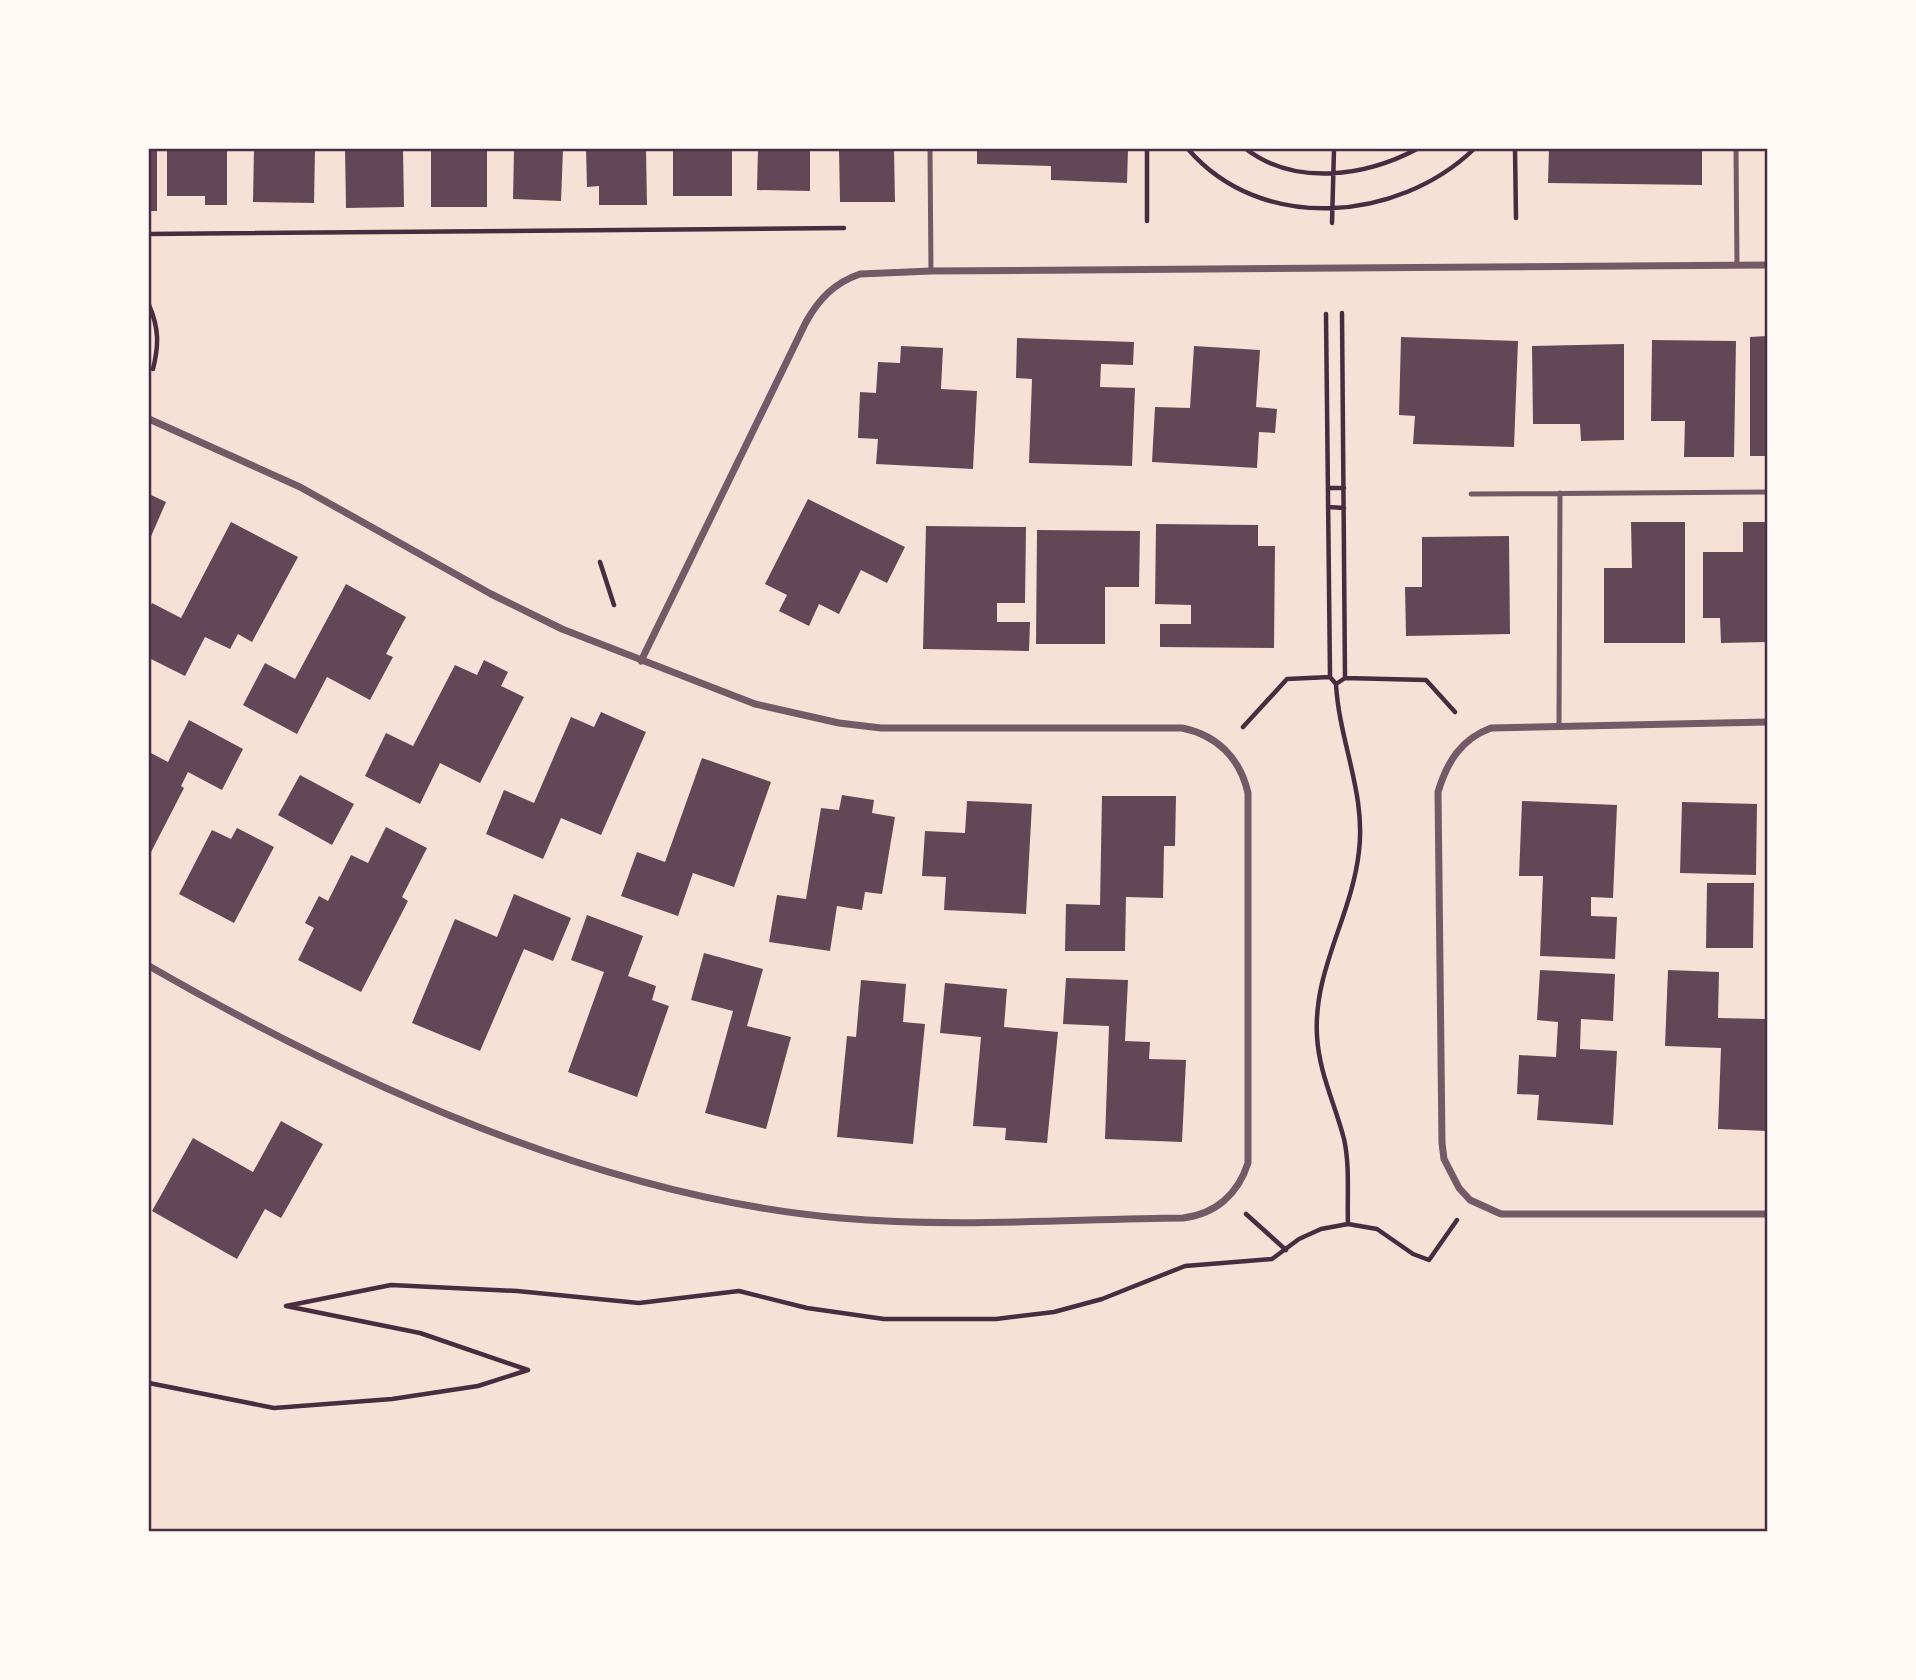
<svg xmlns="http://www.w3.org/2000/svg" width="1916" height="1680" font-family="'Source Sans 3',sans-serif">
  <rect width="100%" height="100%" fill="#f7e1d7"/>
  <path fill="#644757" d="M149,149H157V211H149Z
    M167,149H227V205H205V196H167Z
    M254,149H315L314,203L253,202Z
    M345,149H403L404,207L346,208Z
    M431,149H487V207H431Z
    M514,149H563L561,201L513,199Z
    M586,149H646L647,205H599V186L587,187Z
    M673,149H732V196H673Z
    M758,149H810V191L757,190Z
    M839,149H894L895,202H840Z
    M977,149H1128L1127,183L1051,180V166L977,164Z
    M1549,149H1702V185L1548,183Z
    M1767,336V456H1750V337Z
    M1401,337L1518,341L1514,447L1413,444L1415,416L1399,415Z
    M1017,338L1134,342L1133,365L1101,364L1100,387L1135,388L1132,466L1029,463L1032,379L1016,378Z
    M1652,340L1736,341L1734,457H1684L1685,421H1651Z
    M1624,344V440L1581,441L1580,424H1533L1532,346Z
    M901,346L943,348L941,389L977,391L973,469L876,464L878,439L858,438L860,392L876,393L878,362L900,363Z
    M1194,346L1260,350L1256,407L1277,409L1275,433L1259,432L1257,468L1152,462L1155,407L1190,408Z
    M149,494L166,502L149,541Z
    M808,499L905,547L887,583L861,570L839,614L819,604L809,626L779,611L787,595L765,584Z
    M231,522L298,557L252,642L238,634L230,649L205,637L185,676L149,658V609L152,603L181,618Z
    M1631,522H1685V643H1604V568H1632Z
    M1743,522H1767V642L1721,643L1720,618H1703V552H1743Z
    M1156,524L1258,525V546H1275L1274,648L1160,647V624H1191V605L1155,604Z
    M926,526L1026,527L1025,603H997V622H1030L1029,651L923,649Z
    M1037,530L1140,531L1139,587H1105V644H1036Z
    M1509,536L1510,634L1406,636L1405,587H1422V537Z
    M346,584L406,617L386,654L393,657L370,700L327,677L297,734L243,705L265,663L295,679Z
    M484,660L508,672L501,686L524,697L480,783L440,763L420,804L365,776L386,733L413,746L455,665L477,675Z
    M601,712L646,732L601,835L561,818L543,859L486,834L504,790L534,803L571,717L594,727Z
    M189,720L243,749L222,790L188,772L181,786L184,788L149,856V752L168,762Z
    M702,758L771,782L734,887L693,873L678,916L621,896L637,852L665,862Z
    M300,775L354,804L332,845L278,815Z
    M842,795L874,800L872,813L895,817L882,894L865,892L862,910L837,906L830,951L769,942L777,895L806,899L821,808L839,810Z
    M1102,796H1176L1175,846H1164L1163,898L1126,897L1125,951H1065L1066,904L1100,905Z
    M967,801L1032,804L1026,914L944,910L946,877L922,876L925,831L965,833Z
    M1522,801L1617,805L1613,898L1591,897V916L1617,917L1615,959L1540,956L1543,876H1519Z
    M1682,802L1757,804L1756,875L1680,873Z
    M386,827L427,848L402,897L408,901L361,992L298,960L314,928L305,923L319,896L328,901L351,855L368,863Z
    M237,828L274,847L234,923L179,894L212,830L231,839Z
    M1707,883H1754L1753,948H1706Z
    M514,894L571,918L553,961L524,949L480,1051L412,1023L455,919L497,937Z
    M587,915L643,936L628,976L656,986L652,1000L669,1006L637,1097L568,1072L604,972L571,960Z
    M704,953L763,969L747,1026L791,1037L766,1129L705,1113L733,1011L691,1000Z
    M1540,970L1615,974L1613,1021L1581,1019L1580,1049L1617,1051L1613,1125L1537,1120L1539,1095L1517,1094L1519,1055L1556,1057L1558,1022L1537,1020Z
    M1668,970L1719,972L1718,1018L1767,1019V1131L1718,1129L1721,1048L1665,1046Z
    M1066,978L1128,980L1125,1041L1150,1042L1149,1059L1186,1060L1182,1142L1105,1139L1109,1026L1063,1024Z
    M861,980L906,984L903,1022L925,1024L913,1144L837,1137L847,1036L856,1037Z
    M945,983L1007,989L1004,1027L1058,1032L1047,1143L1005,1140L1006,1128L973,1126L981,1037L940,1033Z
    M281,1121L323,1144L281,1218L265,1209L237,1259L152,1211L193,1138L253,1172Z"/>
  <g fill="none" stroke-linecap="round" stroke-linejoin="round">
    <path stroke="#4a2c40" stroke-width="4.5" d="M1147,149V221
      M1188,149C1261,234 1398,222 1474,149
      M1246,149C1296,187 1366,176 1417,149
      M1515,149L1516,218
      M1332,223L1334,149
      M149,234L844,228
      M149,305C159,328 159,345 153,369
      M1342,313L1345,678
      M1326,314L1330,677
      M1328,488H1344
      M1328,507L1344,508
      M600,562L614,605
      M1336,684C1339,741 1366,793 1359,851C1352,916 1313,970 1317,1036C1319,1073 1335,1104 1344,1139C1350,1165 1347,1197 1348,1224
      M1243,727L1287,679L1330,677L1336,684L1345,678L1426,680L1455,712
      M1246,1214L1286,1250
      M149,1383L274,1408L392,1399L478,1386L528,1370L420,1333L286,1306L391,1285L517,1291L639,1303L739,1291L807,1308L884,1319H996L1054,1312L1102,1299L1185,1266L1272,1259L1299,1239L1321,1229L1348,1224L1377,1229L1413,1254L1429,1260L1457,1220"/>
    <path stroke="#755966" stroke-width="5" d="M930,149L931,271
      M1736,149L1737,265
      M1471,494L1767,492
      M1559,725L1560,493"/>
    <path stroke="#755966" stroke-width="7" d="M149,419L300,487L491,594L562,629L755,704L839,723L881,728H1182C1217,735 1240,758 1248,793V1163C1238,1194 1216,1214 1183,1218C1069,1219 953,1228 840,1218C601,1197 354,1084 149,966
      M641,661L806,322C819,299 834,283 860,274L931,271L1767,265
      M1767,722L1491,728C1461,739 1447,762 1438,792L1442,1143L1444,1159L1459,1188L1470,1200L1501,1214H1767"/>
  </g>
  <rect width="1916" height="1680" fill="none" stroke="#fffaf5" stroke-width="301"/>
  <rect x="150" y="150" width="1616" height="1380" fill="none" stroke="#4a2c40" stroke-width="2.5"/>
</svg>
